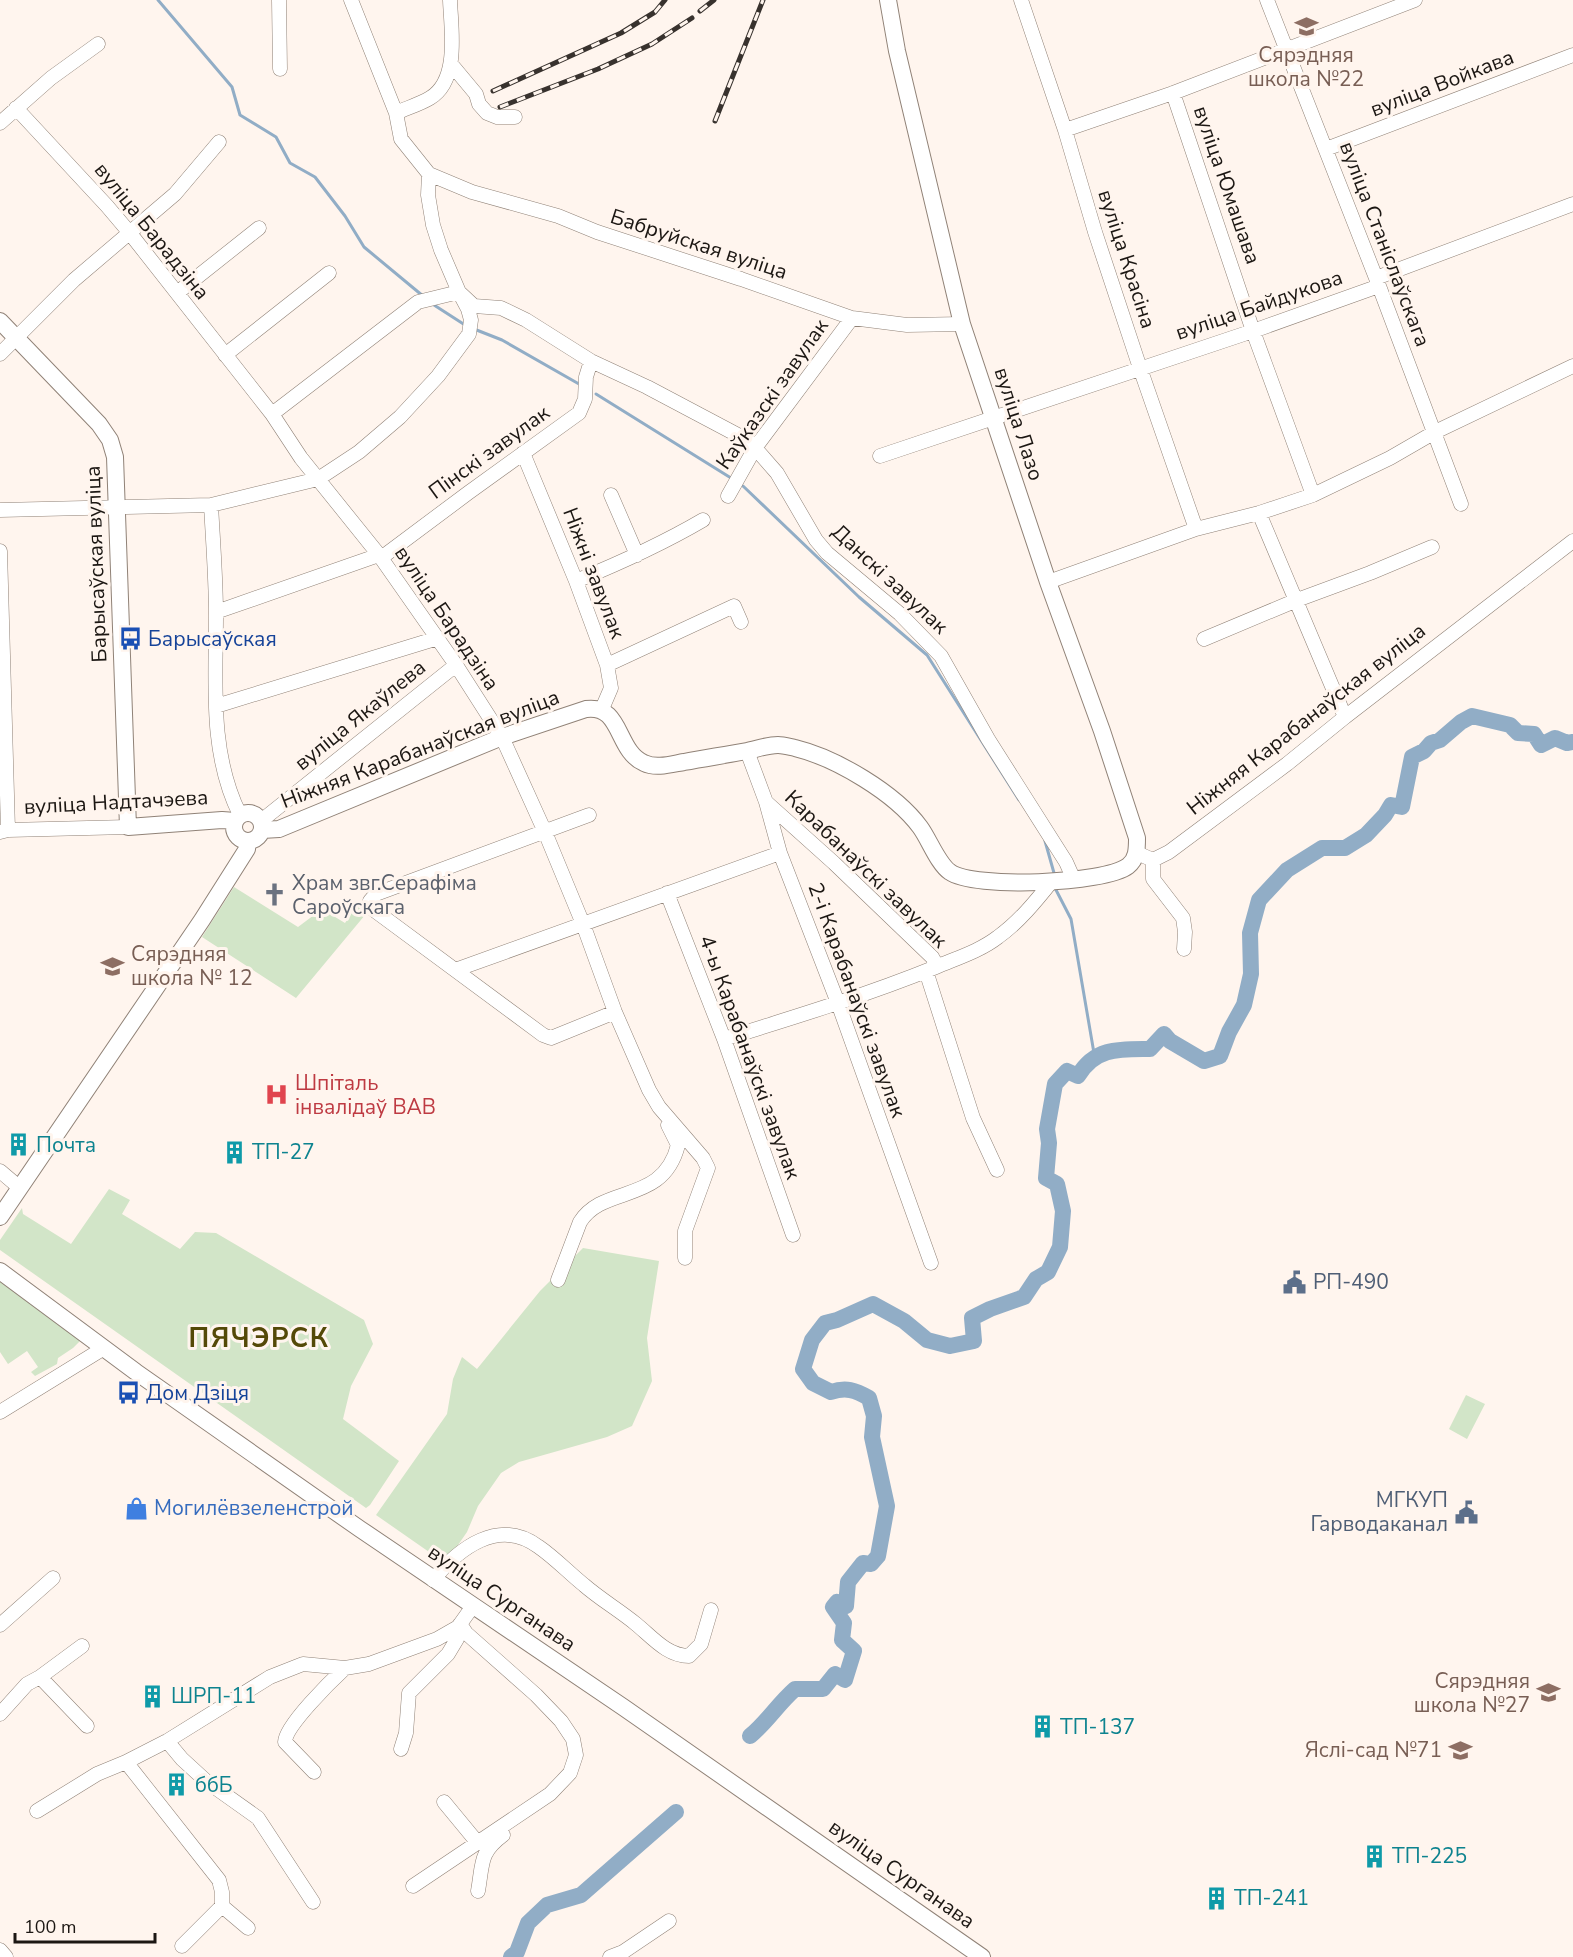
<svg xmlns="http://www.w3.org/2000/svg" width="1573" height="1957" font-family="'Nunito Sans',sans-serif">
  <rect width="100%" height="100%" fill="#fff5ee"/>
  <path fill="#d2e5c8" d="M234,887L298,927L322,909L345,923L360,901L370,909L296,998L202,937Z
    M109,1189L130,1200L122,1214L180,1249L195,1232L216,1233L364,1320L373,1344L351,1386L343,1419L399,1461L370,1505L366,1508L0,1250V1240L22,1208L23,1214L71,1244Z
    M583,1248L659,1261L647,1338L652,1381L632,1426L607,1437L519,1462L501,1473L478,1506L467,1532L458,1545L442,1561L376,1515L447,1414L453,1379L462,1357L477,1369L540,1291Z
    M0,1277L86,1335L73,1348L58,1358L57,1364L35,1376L31,1372L38,1367L27,1351L8,1364L0,1352Z
    M1466,1395L1485,1404L1467,1439L1449,1429Z"/>
  <g fill="none" stroke-linecap="round" stroke-linejoin="round">
    <path stroke="#91adc6" stroke-width="3" d="M158,0L232,87L240,115L276,137L290,163L315,177L345,216L364,247L423,296
      M434,305L465,325
      M474,329L502,340L579,384
      M596,394L731,478
      M743,486L859,597L927,655L1019,800
      M1045,841L1054,873
      M1055,888L1071,919L1095,1059"/>
    <path stroke="#91adc6" stroke-width="16" d="M750,1736C767,1722 778,1704 795,1689H823L835,1674L845,1680L854,1651L842,1640L844,1623L833,1607L837,1602L846,1606L848,1582L863,1563L871,1564L878,1556L887,1506L872,1437L874,1416L869,1398C855,1390 846,1387 831,1392L813,1383L803,1369L812,1340L825,1323L837,1320L873,1304L904,1321L927,1340L950,1346L974,1341L972,1318L990,1309L1024,1297L1036,1279L1048,1272L1060,1247L1063,1211L1057,1184L1046,1178L1049,1143L1047,1129L1055,1084L1067,1071L1078,1076C1095,1047 1120,1049 1150,1049L1164,1034L1170,1041L1204,1061L1220,1056L1229,1032L1244,1005L1251,974L1250,933L1259,900L1287,870L1322,848H1345L1366,835L1385,815L1391,805L1402,807L1412,757L1424,751L1431,743L1440,740L1461,722L1472,716L1510,725L1518,733L1534,734L1541,745L1555,738L1567,743L1573,742
      M511,1957L517,1952L528,1923L547,1905L581,1895L676,1812"/>
    <defs>
      <path id="minor" d="M279,0L280,69
        M351,0L396,113L401,139L429,174L472,192L558,216L597,232L741,279L852,318L907,325L962,324
        M1021,0L1065,130L1095,232L1140,368L1196,529
        M1267,0L1376,278L1461,504
        M451,64L476,94L479,104L487,113L497,117H515
        M1173,93L1253,331L1313,495
        M16,108L107,206L129,232L272,414L301,458L379,555L456,665L502,737L545,832L583,924L615,1012L649,1090L659,1107L703,1158L708,1168L685,1231V1258
        M396,113C407,108 420,104 430,98C460,80 451,29 450,0
        M0,123L51,78L98,44
        M1065,130L1173,93L1415,0
        M1326,149L1573,55
        M1376,278L1573,204
        M459,292L474,306L501,308L526,320L591,361L647,387L749,441L777,473L816,540L827,553L900,614L941,656L988,739L1066,862L1074,880
        M177,293L259,228
        M0,354L74,280L175,194L219,142
        M225,355L329,273
        M272,414L418,302L459,292
        M523,453L576,581L607,665L611,688L602,709
        M880,456L1253,331L1379,286
        M611,495L637,555
        M728,496L755,448L852,318
        M211,505C213,542 216,579 216,616C216,683 209,753 240,815
        M0,510L211,505L318,479L359,452L400,417L438,376L469,334L471,320L468,309L459,292L441,250L433,225L428,195L429,174
        M1259,513L1345,717
        M0,551L8,830
        M381,558L468,493L579,413L585,399L586,377L591,361
        M576,581C620,563 662,544 703,520
        M1048,582L1196,529L1259,513L1313,495L1390,458L1435,432L1573,366
        M216,612L379,555
        M1204,639L1297,600L1370,573L1432,547
        M607,665L734,606L741,622
        M216,706L438,638
        M747,751L766,802L780,853L838,1003L931,1263
        M766,802L834,863L932,957L937,966
        M589,815L376,894L370,901L374,910L543,1035L551,1038L615,1012
        M261,821L456,665
        M0,832L8,830L128,827
        M1137,853L1153,860L1169,852L1287,764L1345,717L1573,541
        M1153,860V879L1183,918L1185,932L1184,949
        M667,893L724,1039L793,1235
        M455,970L780,853
        M926,971L973,1118L997,1170
        M724,1039C795,1017 867,995 936,967C957,958 980,951 998,937C1019,922 1036,901 1052,881
        M0,1171L20,1188
        M558,1280L580,1222C604,1184 663,1205 678,1145L668,1125
        M0,1412L104,1348
        M433,1580C459,1548 499,1517 539,1547C555,1558 569,1573 584,1585C600,1599 619,1610 636,1624C652,1637 667,1656 689,1656L701,1644L711,1610
        M0,1625L53,1578
        M40,1677L82,1646
        M0,1714L27,1684L40,1677L87,1726
        M167,1741L182,1759L206,1781L258,1818L313,1902
        M401,1749L406,1733L409,1693L448,1654L457,1639L460,1624
        M126,1762L219,1880L222,1892V1906L182,1946
        M314,1772L285,1742C285,1726 332,1680 345,1668
        M444,1802L477,1842
        M37,1811L97,1774L126,1762L167,1741L270,1677L303,1664L345,1668L369,1664L437,1639L458,1627L473,1606
        M413,1886L550,1794L570,1773L576,1755L573,1739L561,1721L536,1695L466,1633L460,1624
        M478,1891C483,1863 479,1853 503,1835
        M222,1906L248,1928
        M0,1950L6,1957
        M610,1957L623,1952L669,1921"/>
      <path id="major" d="M0,321L99,424L110,440L115,457L128,827L222,820L235,821
        M234 827a14 14 0 1 1 28 0a14 14 0 1 1-28 0Z
        M262,830L279,829L502,737L586,709C622,704 616,751 644,763C656,769 672,764 684,762C705,758 726,755 747,751C757,749 767,745 778,745C783,745 790,747 795,748C836,758 895,793 920,827C929,839 938,864 950,872C974,889 1104,884 1128,866C1137,859 1137,849 1137,838L1102,731L1048,582L962,324L897,51L888,0
        M0,1217L202,920L247,849L248,841
        M0,1271L136,1372L360,1529L623,1707L982,1957"/>
    </defs>
    <use href="#minor" stroke="#908277" stroke-width="15"/>
    <use href="#major" stroke="#908277" stroke-width="18"/>
    <use href="#minor" stroke="#fff" stroke-width="14"/>
    <use href="#major" stroke="#fff" stroke-width="16"/>
    <defs>
      <path id="rail" d="M700,11L714,0
        M493,91L621,33L655,12L665,0
        M500,107L598,69L652,44L692,18
        M715,121L763,0"/>
    </defs>
    <use href="#rail" stroke="#38322e" stroke-width="5"/>
    <use href="#rail" stroke="#fff5ee" stroke-width="3" stroke-dasharray="9" stroke-linecap="butt"/>
  </g>
  <defs>
    <symbol id="school-bare" viewBox="-9 -9 18 18"><path d="M0-5L7-2L0 1L-7-2ZM-4 1L0 2.5L4 1V4Q0 6-4 4Z" fill="#8d6e63" stroke="#fff5ee" stroke-width="2.5" paint-order="stroke"/></symbol>
    <symbol id="bus-bare" viewBox="-9 -9 18 18"><path d="M-5-6H5V4H4V6H2V4H-2V6H-4V4H-5ZM-3.5-4V0h7V-4ZM-3.5 1.2v1.5H-2V1.2ZM2 1.2v1.5H3.5V1.2Z" fill="#1a4fb4" stroke="#fff5ee" stroke-width="2.5" paint-order="stroke"/></symbol>
    <symbol id="church-bare" viewBox="-9 -9 18 18"><path d="M-1.2-6h2.4v3.5h3.3v2.4h-3.3V6h-2.4V-.1h-3.3v-2.4h3.3Z" fill="#6b7280" stroke="#fff5ee" stroke-width="2.5" paint-order="stroke"/></symbol>
    <symbol id="hospital-bare" viewBox="-9 -9 18 18"><path d="M-5-5h3v3.5h4V-5h3V5h-3V1.5h-4V5h-3Z" fill="#e0444e" stroke="#fff5ee" stroke-width="2.5" paint-order="stroke"/></symbol>
    <symbol id="building-bare" viewBox="-9 -9 18 18"><path d="M-4-6H4V6H1V3H-1V6H-4ZM-2.5-4.3h1.7v1.8h-1.7ZM.8-4.3h1.7v1.8H.8ZM-2.5-1h1.7V.8h-1.7ZM.8-1h1.7V.8H.8Z" fill="#0f9aa8" stroke="#fff5ee" stroke-width="2.5" paint-order="stroke"/></symbol>
    <symbol id="civic-bare" viewBox="-9 -9 18 18"><path d="M-.6-6.5H3V-4.5H.6V-3L4-1V1h2V6H-6V1h2V-1L-.6-3ZM-1.2 2.5V6h2.4V2.5Z" fill="#5c6f8a" stroke="#fff5ee" stroke-width="2.5" paint-order="stroke"/></symbol>
    <symbol id="shop-bare" viewBox="-9 -9 18 18"><path d="M-5-2.5h2.3a2.7 3.5 0 0 1 5.4 0H5L5.5 6h-11ZM-1.5-2.5h3a1.5 2.3 0 0 0-3 0Z" fill="#3f7fe0" stroke="#fff5ee" stroke-width="2.5" paint-order="stroke"/></symbol>
  </defs>
  <g fill-rule="evenodd">
    <use href="#school-bare" x="1290" y="10" width="33" height="33"/>
    <use href="#bus-bare" x="114" y="622" width="33" height="33"/>
    <use href="#church-bare" x="258" y="878" width="33" height="33"/>
    <use href="#school-bare" x="96" y="950" width="33" height="33"/>
    <use href="#hospital-bare" x="260" y="1078" width="33" height="33"/>
    <use href="#building-bare" x="2" y="1128" width="33" height="33"/>
    <use href="#building-bare" x="218" y="1136" width="33" height="33"/>
    <use href="#civic-bare" x="1278" y="1266" width="33" height="33"/>
    <use href="#bus-bare" x="112" y="1376" width="33" height="33"/>
    <use href="#shop-bare" x="120" y="1492" width="33" height="33"/>
    <use href="#civic-bare" x="1450" y="1496" width="33" height="33"/>
    <use href="#school-bare" x="1532" y="1676" width="33" height="33"/>
    <use href="#building-bare" x="136" y="1680" width="33" height="33"/>
    <use href="#building-bare" x="1026" y="1710" width="33" height="33"/>
    <use href="#school-bare" x="1444" y="1734" width="33" height="33"/>
    <use href="#building-bare" x="160" y="1768" width="33" height="33"/>
    <use href="#building-bare" x="1358" y="1840" width="33" height="33"/>
    <use href="#building-bare" x="1200" y="1882" width="33" height="33"/>
  </g>
  <g text-anchor="middle" stroke-width="6" stroke-linejoin="round" paint-order="stroke">
    <g font-size="21" fill="#785e54" stroke="#fff5ee" text-anchor="end">
      <text x="1306" y="62" text-anchor="middle">Сярэдняя<tspan x="1306" dy="24">школа №22</tspan></text>
      <text x="131" y="961" text-anchor="start">Сярэдняя<tspan x="131" dy="24">школа № 12</tspan></text>
      <text x="1530" y="1688">Сярэдняя<tspan x="1530" dy="24">школа №27</tspan></text>
      <text x="1442" y="1757">Яслі-сад №71</text>
    </g>
    <g font-size="21" fill="#1c1713" stroke="#fff5ee">
      <text transform="translate(1442 83) rotate(-21)" y="7">вуліца Войкава</text>
      <text transform="translate(1227 185) rotate(71)" y="7">вуліца Юмашава</text>
      <text transform="translate(152 231) rotate(51)" y="7">вуліца Барадзіна</text>
      <text transform="translate(699 244) rotate(18)" y="7">Бабруйская вуліца</text>
      <text transform="translate(1385 244) rotate(69)" y="7">вуліца Станіслаўскага</text>
      <text transform="translate(1127 259) rotate(72)" y="7">вуліца Красіна</text>
      <text transform="translate(1259 305) rotate(-19)" y="7">вуліца Байдукова</text>
      <text transform="translate(772 394) rotate(-55)" y="7">Каўказскі завулак</text>
      <text transform="translate(1019 424) rotate(72)" y="7">вуліца Лазо</text>
      <text transform="translate(489 452) rotate(-36)" y="7">Пінскі завулак</text>
      <text transform="translate(96 564) rotate(-92)" y="7">Барысаўская вуліца</text>
      <text transform="translate(594 573) rotate(69)" y="7">Ніжні завулак</text>
      <text transform="translate(890 579) rotate(43)" y="7">Данскі завулак</text>
      <text transform="translate(447 618) rotate(56)" y="7">вуліца Барадзіна</text>
      <text transform="translate(360 715) rotate(-39)" y="7">вуліца Якаўлева</text>
      <text transform="translate(1306 719) rotate(-38)" y="7">Ніжняя Карабанаўская вуліца</text>
      <text transform="translate(420 749) rotate(-21)" y="7">Ніжняя Карабанаўская вуліца</text>
      <text transform="translate(116 802) rotate(-3)" y="7">вуліца Надтачэева</text>
      <text transform="translate(866 869) rotate(44)" y="7">Карабанаўскі завулак</text>
      <text transform="translate(857 1000) rotate(70)" y="7">2-і Карабанаўскі завулак</text>
      <text transform="translate(750 1057) rotate(70)" y="7">4-ы Карабанаўскі завулак</text>
      <text transform="translate(502 1598) rotate(34)" y="7">вуліца Сурганава</text>
      <text transform="translate(902 1874) rotate(35)" y="7">вуліца Сурганава</text>
    </g>
    <g font-size="21" fill="#164399" stroke="#fff5ee" text-anchor="start">
      <text x="148" y="646">Барысаўская</text>
      <text x="146" y="1400">Дом Дзіця</text>
    </g>
    <g font-size="21" fill="#5b616d" stroke="#fff5ee" text-anchor="start">
      <text x="292" y="890">Храм звг.Серафіма<tspan x="292" dy="24">Сароўскага</tspan></text>
    </g>
    <g font-size="21" fill="#be3a42" stroke="#fff5ee" text-anchor="start">
      <text x="295" y="1090">Шпіталь<tspan x="295" dy="24">інвалідаў ВАВ</tspan></text>
    </g>
    <g font-size="21" fill="#0d838f" stroke="#fff5ee" text-anchor="start">
      <text x="36" y="1152">Почта</text>
      <text x="252" y="1159">ТП-27</text>
      <text x="171" y="1703">ШРП-11</text>
      <text x="1060" y="1734">ТП-137</text>
      <text x="195" y="1792">ббБ</text>
      <text x="1392" y="1863">ТП-225</text>
      <text x="1234" y="1905">ТП-241</text>
    </g>
    <g font-size="21" fill="#4e5e75" stroke="#fff5ee" text-anchor="start">
      <text x="1313" y="1289">РП-490</text>
      <text x="1448" y="1507" text-anchor="end">МГКУП<tspan x="1448" dy="24">Гарводаканал</tspan></text>
    </g>
    <g font-size="21" fill="#366cbe" stroke="#fff5ee" text-anchor="start">
      <text x="154" y="1515">Могилёвзеленстрой</text>
    </g>
    <g font-size="27" font-weight="bold" letter-spacing="1.5" fill="#544907" stroke="#fff5ee">
      <text x="259" y="1347">ПЯЧЭРСК</text>
    </g>
  </g>
  <path d="M15 1933v9h140v-9" fill="none" stroke="#1c1713" stroke-width="3"/>
  <text x="24" y="1933" font-size="18" fill="#1c1713" stroke="#fff5ee" stroke-width="4.5" paint-order="stroke">100 m</text>
</svg>
